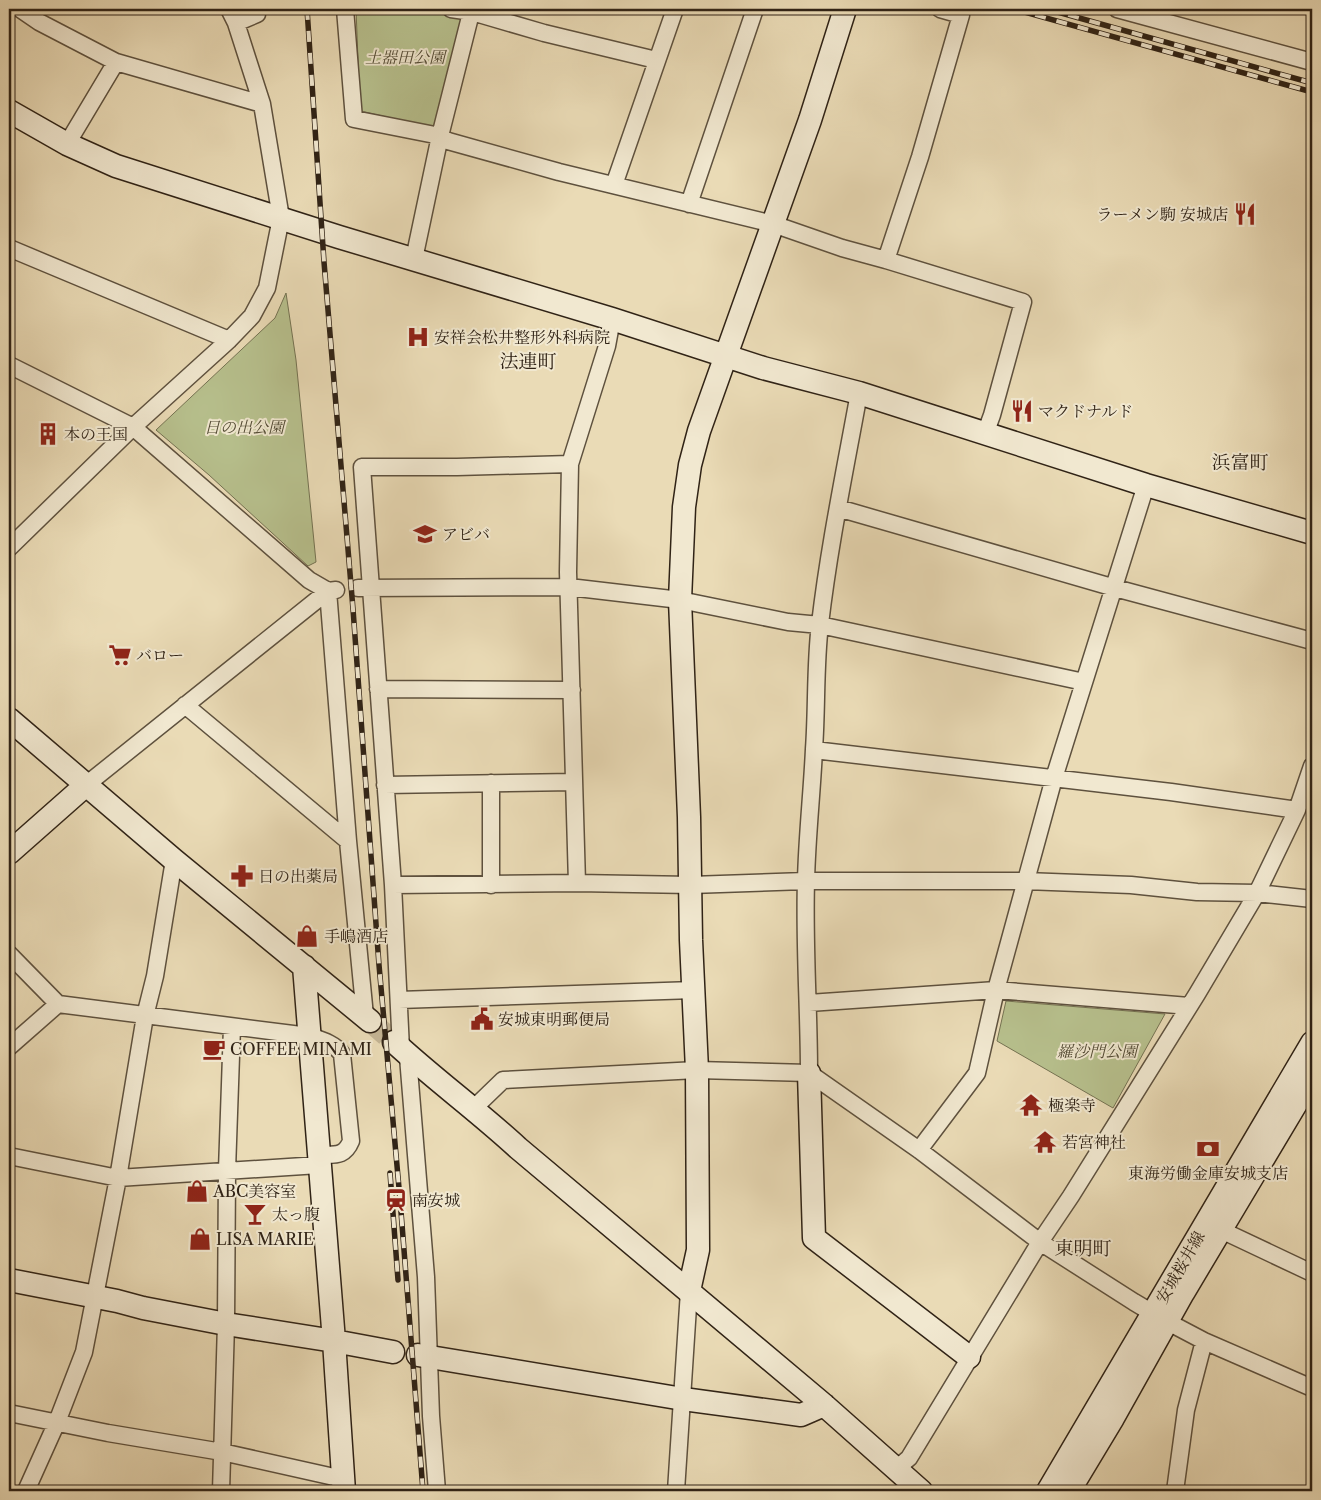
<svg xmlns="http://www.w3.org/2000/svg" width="1321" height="1500" font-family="'Libre Caslon Text','Noto Serif JP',serif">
  <rect width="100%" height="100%" fill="#eadbb6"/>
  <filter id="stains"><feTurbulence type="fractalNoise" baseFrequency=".004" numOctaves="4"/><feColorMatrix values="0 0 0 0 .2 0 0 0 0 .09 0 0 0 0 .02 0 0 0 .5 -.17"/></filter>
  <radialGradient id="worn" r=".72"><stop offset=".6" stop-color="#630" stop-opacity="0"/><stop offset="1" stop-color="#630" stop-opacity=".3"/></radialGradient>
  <path fill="#b7c08d" stroke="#747252" d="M356,9C380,9 443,7 461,20L436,124L431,127L360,111Z
    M286,293L296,360L316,562L308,566L209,475L156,430L275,318Z
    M1006,1001L1165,1014L1113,1108L997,1041Z"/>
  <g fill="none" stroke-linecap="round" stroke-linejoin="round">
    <path stroke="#c5b696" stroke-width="22" stroke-dasharray="22 11" stroke-linecap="butt" d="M370,1021L394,1042"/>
    <defs>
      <path id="street" d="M20,9L39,22L116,62L262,104
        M345,9L354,119L440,136L448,141L559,172L773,224L842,248L886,260L1023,302L992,415L985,434
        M451,9L472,12L544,33L656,60
        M1117,9L1312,62
        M236,23L257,14V9
        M67,144L116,62
        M614,185L675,9
        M689,204L755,9
        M9,248L229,340
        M414,259L440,136L472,9
        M886,260L920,157L961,15L940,9
        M9,365L133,427L309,580L328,591
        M838,508L1115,588L1312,641
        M9,548L133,427L229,340L252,316L267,288L281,218L262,104L236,23L229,9
        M358,588L569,587L680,600L788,622L820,625L1084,682
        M328,591L348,841L365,1016
        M378,689L572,690
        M185,705L348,841
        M814,750L1171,792L1297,810
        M86,785L328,591L336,590
        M385,785L574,782
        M577,883L568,572L570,464L607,346L612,319
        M393,885L577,883L691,885L805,881H1025L1131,885L1197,892L1257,893L1312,899
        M491,885V783
        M9,954L58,1004L309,1036C321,1040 334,1043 342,1054L351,1141C344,1158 334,1154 318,1155
        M399,1000L694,990
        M809,1003L996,990L1189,1006
        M9,1047L58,1004
        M401,1049L393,885L362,467H457L570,464
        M408,1057L426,1277L431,1416L437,1491
        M809,1073C809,1009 804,945 806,881C807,836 812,793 814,749C817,707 815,665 820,624C829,547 845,470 859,393
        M473,1109L503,1080L697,1070L809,1073L919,1150L1040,1242L1134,1302L1166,1321L1204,1341L1312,1388
        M919,1150L977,1073L996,990L1054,778L1146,485
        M9,1156L118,1178L319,1165
        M1221,1230L1312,1273
        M9,1413L108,1433L222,1452L343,1479
        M896,1469L909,1458L1040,1242L1071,1196L1197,994L1257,893L1297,810L1312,766
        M26,1491L57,1422L84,1352L118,1178L145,1016L155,976L174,860
        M221,1491L226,1324L227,1170L232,1027
        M676,1491L689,1291
        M1175,1491L1186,1410L1204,1341"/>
      <path id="secondary" d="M9,111L67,144L116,166L339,237L612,319L763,368L859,393L1146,485L1312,533
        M9,719L174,860L370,1021
        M9,853L86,785
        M304,966L334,1341L344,1491
        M394,1042C434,1079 478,1111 518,1148L824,1405L921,1491
        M809,1073L814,1238L969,1357
        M9,1280L117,1301L143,1308L226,1324L334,1341L393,1352
        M689,1291L698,1250L697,1070L691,940L689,817L680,600L684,507L690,465L699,431L810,120L845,9
        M418,1355L683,1399L801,1415L824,1405
        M1048,1491L1312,1043
        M1069,1491L1113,1418L1183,1293L1312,1077"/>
    </defs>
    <use href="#street" stroke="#5e513e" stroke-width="19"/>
    <use href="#secondary" stroke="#302316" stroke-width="25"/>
    <use href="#street" stroke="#f1e8d0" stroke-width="16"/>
    <use href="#secondary" stroke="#f1e8d0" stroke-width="22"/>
    <defs>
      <path id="rail" d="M307,9L324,262L353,609L379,965L400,1199L423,1491
        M1014,9L1312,92
        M1047,9L1312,83
        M390,1173L398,1280"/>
    </defs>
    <use href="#rail" stroke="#302316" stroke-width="5.5"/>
    <use href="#rail" stroke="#f1e8d0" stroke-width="4" stroke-dasharray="11" stroke-linecap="butt"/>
  </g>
  <defs>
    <symbol id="restaurant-bare" viewBox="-9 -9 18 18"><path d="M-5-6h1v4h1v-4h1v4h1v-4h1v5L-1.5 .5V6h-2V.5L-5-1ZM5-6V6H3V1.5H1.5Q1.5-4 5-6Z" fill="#8f2418" stroke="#f1e8d0" stroke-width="2.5" paint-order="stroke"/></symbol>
    <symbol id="hospital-bare" viewBox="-9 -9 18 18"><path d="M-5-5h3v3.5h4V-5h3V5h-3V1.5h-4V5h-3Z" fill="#8f2418" stroke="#f1e8d0" stroke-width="2.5" paint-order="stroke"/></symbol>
    <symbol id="building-bare" viewBox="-9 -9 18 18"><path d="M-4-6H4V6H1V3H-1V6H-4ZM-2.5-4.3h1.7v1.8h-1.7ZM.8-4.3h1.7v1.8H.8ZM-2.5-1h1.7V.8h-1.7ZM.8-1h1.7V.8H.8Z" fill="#8f2418" stroke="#f1e8d0" stroke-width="2.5" paint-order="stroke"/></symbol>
    <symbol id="school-bare" viewBox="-9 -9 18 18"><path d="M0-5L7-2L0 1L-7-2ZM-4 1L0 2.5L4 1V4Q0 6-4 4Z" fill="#8f2418" stroke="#f1e8d0" stroke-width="2.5" paint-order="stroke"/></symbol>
    <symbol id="supermarket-bare" viewBox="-9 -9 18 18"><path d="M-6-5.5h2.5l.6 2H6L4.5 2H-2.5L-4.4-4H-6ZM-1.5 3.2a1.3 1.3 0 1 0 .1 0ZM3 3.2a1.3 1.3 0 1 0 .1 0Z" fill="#8f2418" stroke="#f1e8d0" stroke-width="2.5" paint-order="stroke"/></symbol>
    <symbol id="pharmacy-bare" viewBox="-9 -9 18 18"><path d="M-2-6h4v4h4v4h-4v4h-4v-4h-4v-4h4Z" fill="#8f2418" stroke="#f1e8d0" stroke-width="2.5" paint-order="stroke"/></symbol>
    <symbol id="shop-bare" viewBox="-9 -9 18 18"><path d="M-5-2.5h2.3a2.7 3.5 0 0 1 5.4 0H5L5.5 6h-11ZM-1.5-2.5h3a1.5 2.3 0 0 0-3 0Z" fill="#8f2418" stroke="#f1e8d0" stroke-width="2.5" paint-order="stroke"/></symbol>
    <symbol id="civic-bare" viewBox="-9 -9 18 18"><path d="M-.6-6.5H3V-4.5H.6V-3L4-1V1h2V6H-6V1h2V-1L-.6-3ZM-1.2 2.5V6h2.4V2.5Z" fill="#8f2418" stroke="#f1e8d0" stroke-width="2.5" paint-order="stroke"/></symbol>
    <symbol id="cafe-bare" viewBox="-9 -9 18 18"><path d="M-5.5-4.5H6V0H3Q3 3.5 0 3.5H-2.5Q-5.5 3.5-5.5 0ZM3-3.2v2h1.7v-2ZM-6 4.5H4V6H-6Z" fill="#8f2418" stroke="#f1e8d0" stroke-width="2.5" paint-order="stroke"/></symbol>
    <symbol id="temple-bare" viewBox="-9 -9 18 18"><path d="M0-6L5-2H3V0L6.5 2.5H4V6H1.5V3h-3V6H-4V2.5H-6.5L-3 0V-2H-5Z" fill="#8f2418" stroke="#f1e8d0" stroke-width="2.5" paint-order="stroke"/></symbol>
    <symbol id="bank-bare" viewBox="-9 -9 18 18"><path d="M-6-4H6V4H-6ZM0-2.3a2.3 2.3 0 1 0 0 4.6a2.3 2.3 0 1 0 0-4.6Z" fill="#8f2418" stroke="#f1e8d0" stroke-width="2.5" paint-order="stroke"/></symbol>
    <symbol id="station-bare" viewBox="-9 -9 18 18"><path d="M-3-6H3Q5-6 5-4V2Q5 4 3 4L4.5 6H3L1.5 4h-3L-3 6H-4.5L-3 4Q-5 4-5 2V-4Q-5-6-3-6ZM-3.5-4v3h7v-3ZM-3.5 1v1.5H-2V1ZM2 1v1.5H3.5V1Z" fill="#8f2418" stroke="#f1e8d0" stroke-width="2.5" paint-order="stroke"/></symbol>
    <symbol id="bar-bare" viewBox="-9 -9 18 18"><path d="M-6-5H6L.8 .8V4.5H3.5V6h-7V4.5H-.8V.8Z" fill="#8f2418" stroke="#f1e8d0" stroke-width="2.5" paint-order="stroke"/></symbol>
  </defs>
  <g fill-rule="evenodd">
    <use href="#restaurant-bare" x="1229" y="198" width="32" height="32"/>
    <use href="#hospital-bare" x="402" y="321" width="32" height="32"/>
    <use href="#restaurant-bare" x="1006" y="395" width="32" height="32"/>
    <use href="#building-bare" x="32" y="418" width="32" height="32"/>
    <use href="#school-bare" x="409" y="518" width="32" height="32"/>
    <use href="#supermarket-bare" x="104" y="639" width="32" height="32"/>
    <use href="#pharmacy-bare" x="226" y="860" width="32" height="32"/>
    <use href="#shop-bare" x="291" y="920" width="32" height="32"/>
    <use href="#civic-bare" x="466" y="1003" width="32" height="32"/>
    <use href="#cafe-bare" x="198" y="1033" width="32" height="32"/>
    <use href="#temple-bare" x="1015" y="1089" width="32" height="32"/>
    <use href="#temple-bare" x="1029" y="1126" width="32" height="32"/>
    <use href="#bank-bare" x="1192" y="1133" width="32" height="32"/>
    <use href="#shop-bare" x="181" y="1175" width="32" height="32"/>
    <use href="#station-bare" x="380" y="1184" width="32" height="32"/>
    <use href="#bar-bare" x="239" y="1198" width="32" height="32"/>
    <use href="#shop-bare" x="184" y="1223" width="32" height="32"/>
  </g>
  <g text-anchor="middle" stroke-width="4" stroke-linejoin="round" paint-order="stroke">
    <g font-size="16" font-style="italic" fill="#524a34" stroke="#f1e8d0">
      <text x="405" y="63">土器田公園</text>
      <text x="244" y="433">日の出公園</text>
      <text x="1097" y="1057">羅沙門公園</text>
    </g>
    <g font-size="16" fill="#302316" stroke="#f1e8d0" text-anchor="start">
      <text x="1228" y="220" text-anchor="end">ラーメン駒 安城店</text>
      <text x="434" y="343">安祥会松井整形外科病院</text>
      <text x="1038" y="417">マクドナルド</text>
      <text x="64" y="440">本の王国</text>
      <text x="442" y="540">アビバ</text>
      <text x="136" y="661">バロー</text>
      <text x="258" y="882">日の出薬局</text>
      <text x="324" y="942">手嶋酒店</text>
      <text x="498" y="1025">安城東明郵便局</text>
      <text x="230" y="1055">COFFEE MINAMI</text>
      <text x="1048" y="1111">極楽寺</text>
      <text x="1062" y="1148">若宮神社</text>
      <text x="1208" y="1179" text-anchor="middle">東海労働金庫安城支店</text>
      <text x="213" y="1197">ABC美容室</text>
      <text x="412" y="1206">南安城</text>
      <text x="272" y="1220">太っ腹</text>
      <text x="216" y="1245">LISA MARIE</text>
    </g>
    <g font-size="16" fill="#302316" stroke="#f1e8d0">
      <text transform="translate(1180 1267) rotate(-60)" y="6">安城桜井線</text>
    </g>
    <g font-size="19" fill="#302316" stroke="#f1e8d0">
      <text x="528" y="368">法連町</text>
      <text x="1240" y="469">浜富町</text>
      <text x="1083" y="1255">東明町</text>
    </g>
  </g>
  <rect width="1321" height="1500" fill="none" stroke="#eadbb6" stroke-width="30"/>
  <rect x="10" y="10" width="1301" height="1480" fill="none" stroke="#302316" stroke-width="2.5"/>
  <rect x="15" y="15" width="1291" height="1470" fill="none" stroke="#302316"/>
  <rect width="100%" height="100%" filter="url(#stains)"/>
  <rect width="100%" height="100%" fill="url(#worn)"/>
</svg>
